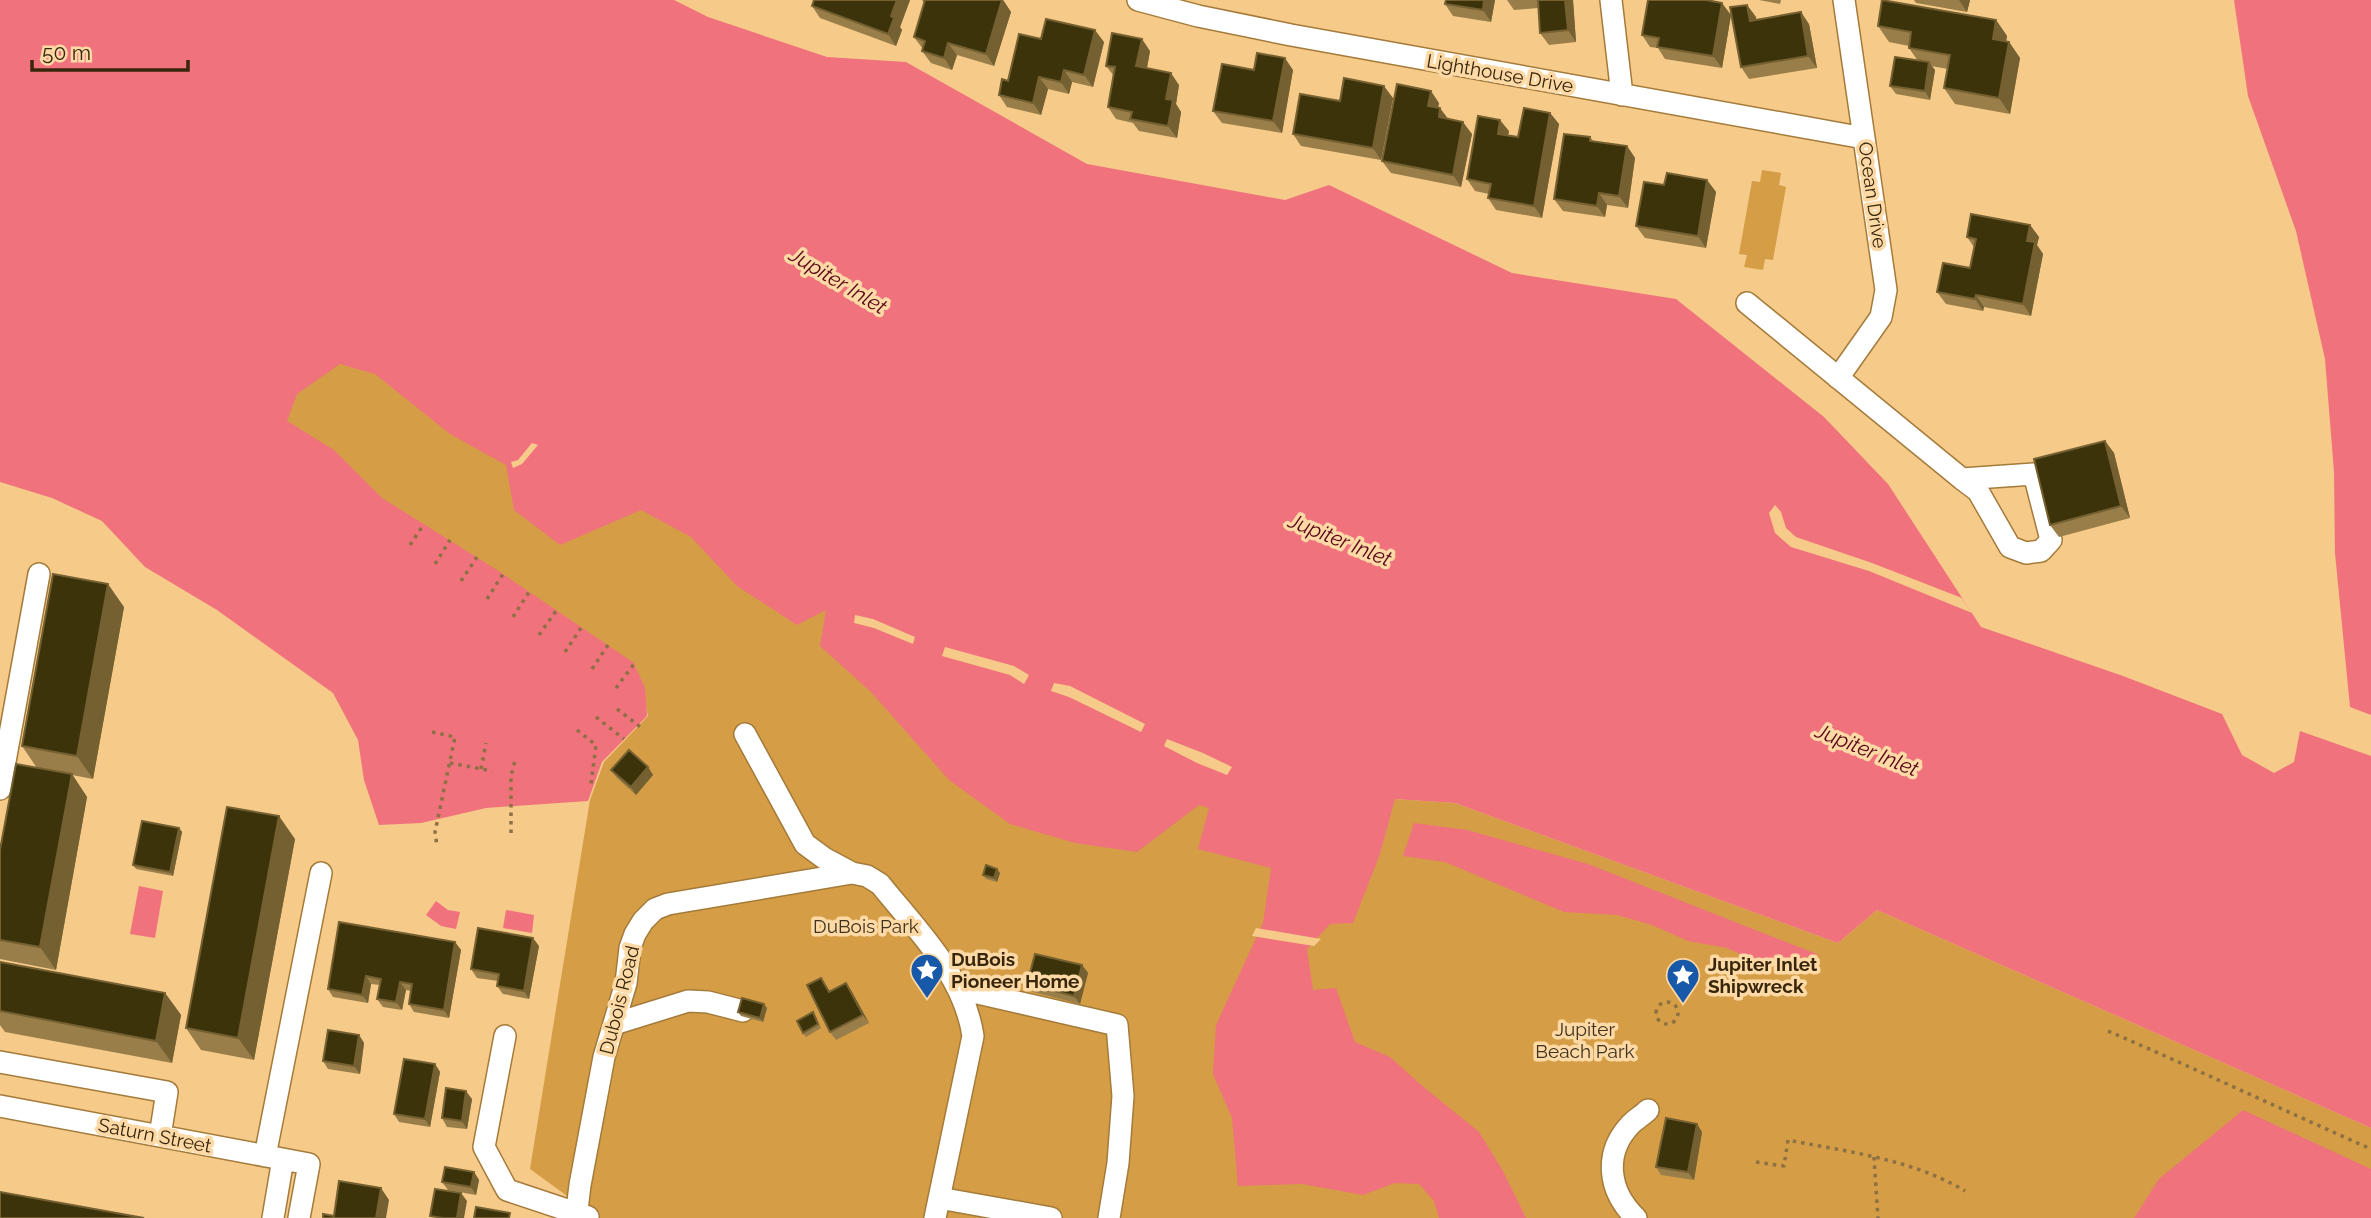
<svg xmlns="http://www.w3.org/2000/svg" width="2371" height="1218" font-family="Raleway,sans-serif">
  <rect width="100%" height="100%" fill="#f6ca89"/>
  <path fill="#d49d46" d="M1762,170L1781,173L1779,185L1786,187L1773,260L1765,259L1763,270L1744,267L1747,255L1739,254L1752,181L1760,182Z
    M339,362L375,372L530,441L827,608L1395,799L1455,803L1838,943L1877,910L2371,1128V1183L2166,1218H567L570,1198L530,1169L590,800L604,762L648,716L636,667L349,477L285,421L294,394Z"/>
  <path fill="#f0727d" d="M0,0H674L708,17L827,57L906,62L1087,164L1285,200L1329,185L1512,273L1676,299L1824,417L1888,484L1981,627L2123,676L2222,714L2242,755L2274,773L2294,762L2300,731L2371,756V1128L1877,910L1838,943L1455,803L1395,799L1380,854L1353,923L1330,924L1307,949L1313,990L1336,988L1355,1042L1390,1057L1420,1084L1479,1132L1503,1171L1526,1218H1439L1434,1201L1419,1184L1395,1183L1363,1195L1302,1184L1238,1186L1232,1118L1213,1074L1216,1025L1263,923L1271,868L1198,849L1209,808L1199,805L1137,852L1075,843L1010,824L949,780L871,692L820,646L826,610L797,625L737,586L691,537L641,510L560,545L514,510L506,465L450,434L375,374L340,364L297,394L287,421L334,450L382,498L497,570L634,663L645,688L647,716L602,762L588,801L486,808L421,823L379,825L364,780L358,740L333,693L217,610L145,567L102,521L52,498L0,482Z
    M2234,0H2371V715L2350,707L2335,553L2334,472L2325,359L2296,231L2248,96Z
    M1414,823L1467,830L1588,864L1819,955L1762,964L1727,948L1688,941L1652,925L1617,915L1564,912L1445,862L1403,856Z
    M139,886L163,891L155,938L130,934Z
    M436,901L448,910L460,912L456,929L441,926L426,915Z
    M506,910L534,915L532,933L503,928Z
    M2243,1110L2371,1169V1218H2134L2159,1179Z"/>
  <path fill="#f6ca89" d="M532,443L538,445L522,464L513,468L511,462L518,460Z
    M1775,505L1781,512L1786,528L1796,537L1872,563L1962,598L1972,613L1869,571L1791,547L1775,533L1769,513Z
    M855,615L873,619L915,637L913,644L874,628L854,623Z
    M945,647L1014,666L1029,675L1024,684L1010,675L942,656Z
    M1054,683L1070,686L1145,724L1141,732L1069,697L1051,691Z
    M1167,739L1203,753L1232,767L1227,775L1197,763L1164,746Z
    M1256,928L1321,939L1314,946L1252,936Z"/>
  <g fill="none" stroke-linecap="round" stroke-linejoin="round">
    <defs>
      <path id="minor" d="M1138,0L1198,16L1291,35L1864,138
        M1611,0L1622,95
        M1747,303L1962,479L1978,491L2010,547L2026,553L2041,551L2051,540L2034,474L1962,479
        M1838,378L1881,317L1886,290L1844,0
        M745,734L805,844L824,858L852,873
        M0,789L39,574
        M960,989L1117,1025L1123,1096L1118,1163L1109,1218
        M614,1024L688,1001L708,1002L743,1011
        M505,1036L484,1147L507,1190L588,1217
        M0,1062L167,1092L160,1136
        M0,1106L309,1164L299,1218
        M265,1156L321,873
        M939,1198L1051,1218
        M273,1218L283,1159
        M576,1218L580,1185L604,1057L626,983L630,948L635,934L643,921L655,909L668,904L852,873L867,876L880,884C917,930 964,975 973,1036L935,1218
        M1636,1218C1608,1191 1603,1153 1631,1124C1636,1119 1643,1115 1648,1110"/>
    </defs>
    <use href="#minor" stroke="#a47b3a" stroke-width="24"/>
    <path stroke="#8d7044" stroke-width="3.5" stroke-dasharray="3.5 5" stroke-linecap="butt" d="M410,545L424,524
      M435,564L450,540
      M461,581L477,557
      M487,599L503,574
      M513,617L529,592
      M539,635L556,611
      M565,652L581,628
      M592,669L608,645
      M616,688L634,664
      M617,709L643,729
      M596,717L624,739
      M577,730L596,745L591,784H594
      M432,732L455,737L435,832L437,846
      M450,763L492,771
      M481,769L486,743
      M511,833V776L516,757
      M1656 1013a11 11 0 1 1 22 0a11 11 0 1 1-22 0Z
      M2108,1031C2196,1069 2283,1110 2371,1149
      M1874,1157L1878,1218
      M1756,1162L1784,1166L1788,1140C1848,1152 1912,1159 1965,1191"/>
    <use href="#minor" stroke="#fff" stroke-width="21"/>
  </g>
  <path fill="#997e4a" d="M814,0H910L900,27L902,30L896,46L820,18L812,6Z
    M922,0H1003L1011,12L994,66L957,55L952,70L931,63L922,51L923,49L914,37L924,3Z
    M1443,0H1495L1491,22L1453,16L1445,4L1446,0Z
    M1507,0H1573L1576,42L1549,45L1540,33L1538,8L1514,10Z
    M1759,0H1781L1780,4Z
    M1914,0H1970L1967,12L1916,3Z
    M1747,5L1756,17V20L1809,24L1817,68L1749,79L1741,67Z
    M1731,15L1722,68L1665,59L1658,48L1650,47L1642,35Z
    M1996,20L2007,36L2006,42H2009L2020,58L2010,114L1955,104L1944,88L1948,69L1931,66L1935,70L1930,100L1896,94L1890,86L1918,61L1909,48V46L1889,42L1878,26Z
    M1041,39L1104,42L1093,87L1072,82L1069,94L1048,89L1041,115L1007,107L999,95Z
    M1150,51L1147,68L1179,85L1176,104L1181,112L1177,138L1139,131L1133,123L1116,119L1108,107L1114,76L1106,66Z
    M1254,70H1293L1282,133L1222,123L1213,111Z
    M1393,98L1381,160L1301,146L1293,134L1340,101Z
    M1439,103L1438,108L1448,119L1472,134L1461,187L1391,173L1382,161Z
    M1550,113L1559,124L1542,218L1496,210L1488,198L1489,194L1475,191L1467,179L1509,131L1508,135L1518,137Z
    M1590,137L1593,141L1627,146L1635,158L1628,208L1607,205L1605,217L1563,211L1554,199Z
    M1707,180L1716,192L1706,248L1645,238L1636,226L1664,185Z
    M2030,225L2039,237L2037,245L2043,254L2031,316L1984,307L1983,311L1946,304L1937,292L1970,268L1974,247L1967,237Z
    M2105,441L2114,453L2130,518L2059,537L2050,525Z
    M124,607L93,779L72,775L87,797L56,970L0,959V850L37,768L22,746Z
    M648,767L653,775L636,795L617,778L611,770Z
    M179,828L182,832L173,876L136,869L133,865Z
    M295,839L254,1060L201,1050L186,1028Z
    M1000,873L997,882L986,879L983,875Z
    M455,942L461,950L449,1018L414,1012L409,1004L411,991L406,990L402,1010L383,1007L377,999L380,985L371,984L368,1003L333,997L328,989Z
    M539,946L529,999L503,994L497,986L498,981L477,978L471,969Z
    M1082,965L1088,973L1080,1004L1033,992L1027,984Z
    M821,978L830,992H852L869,1023L836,1040L830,1032Z
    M165,993L181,1015L172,1063L5,1032L0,1025V1011Z
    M767,1008L763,1022L741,1016L738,1012Z
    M816,1017L821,1028L806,1037L803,1033Z
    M359,1035L364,1043L360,1074L328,1069L323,1061Z
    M435,1064L440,1072L430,1127L399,1122L394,1114Z
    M472,1099L467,1129L447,1127L442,1118Z
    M1697,1124L1702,1132L1694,1180L1661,1175L1656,1167Z
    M474,1172L479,1180L476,1195L448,1190L442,1182Z"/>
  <path fill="#746031" d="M897,0H910L900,27L902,30L896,46L888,34L891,16Z
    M1003,0L1011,12L994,66L986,54Z
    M1484,0H1495L1491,22L1483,10Z
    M1565,0H1573L1576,42L1568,30Z
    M1959,0H1970L1967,12Z
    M1722,3L1731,15L1722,68L1713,56Z
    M1747,5L1756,17L1758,33L1750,21Z
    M1801,12L1809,24L1817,68L1808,56Z
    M1996,20L2007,36L2004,55L1993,39Z
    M1095,30L1104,42L1093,87L1084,75Z
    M1142,39L1150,51L1145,78L1136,66Z
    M2009,42L2020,58L2010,114L1999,98Z
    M948,43L957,55L952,70L944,58Z
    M1285,58L1293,70L1282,133L1273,121Z
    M1929,62L1935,70L1930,100L1925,91Z
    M1064,70L1072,82L1069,94L1061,82Z
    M1171,73L1179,85L1176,104L1181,112L1177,138L1168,126L1166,99Z
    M1039,77L1048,89L1041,115L1033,103Z
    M1384,86L1393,98L1381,160L1373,148Z
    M1431,91L1439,103L1436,118L1428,106Z
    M1440,108L1449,120L1439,117Z
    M1550,113L1559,124L1542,218L1534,206Z
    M1500,120L1509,131L1506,145L1498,134Z
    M1463,122L1472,134L1461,187L1453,175Z
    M1627,146L1635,158L1628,208L1619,196Z
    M1707,180L1716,192L1706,248L1698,236Z
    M1599,193L1607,205L1605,217L1597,206Z
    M2030,225L2039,237L2037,245L2043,254L2031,316L2023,304L2027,241Z
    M1976,295L1984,307L1983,311L1975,299Z
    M2105,441L2114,453L2130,518L2121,506Z
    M108,584L124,607L93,779L77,756Z
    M648,767L653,775L636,795L631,787Z
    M72,774L87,797L56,970L40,947Z
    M279,816L295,839L254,1060L238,1038Z
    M179,828L182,832L173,876L170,872Z
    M997,869L1000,873L997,882L994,878Z
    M533,938L539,946L529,999L524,991Z
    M455,942L461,950L449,1018L444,1010Z
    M1082,965L1088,973L1080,1004L1074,996Z
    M366,976L371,984L368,1003L362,995Z
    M400,982L406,990L402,1010L396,1002Z
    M846,983L852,992L869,1023L863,1015Z
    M165,993L181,1015L172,1063L156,1041Z
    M764,1004L767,1008L763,1022L760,1018Z
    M359,1035L364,1043L360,1074L354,1066Z
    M435,1064L440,1072L430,1127L425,1119Z
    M466,1091L472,1099L467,1129L462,1121Z
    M1697,1124L1702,1132L1694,1180L1688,1172Z
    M474,1172L479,1180L476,1195L471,1187Z
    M381,1188L389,1200L386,1218H376Z
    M461,1193L467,1201L464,1218H457Z"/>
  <path fill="#3c330b" stroke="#746031" stroke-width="2" d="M814,0H897L891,16L894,18L888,34L812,6Z
    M925,0H1002L986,54L948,43L944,58L922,51L925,41L914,37Z
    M1446,0H1484L1483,10L1445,4Z
    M1538,0H1565L1568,30L1540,33Z
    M1648,0H1706L1722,3L1713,56L1657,47L1659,38L1642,35Z
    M1882,0L1996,20L1993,39L2009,42L1999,98L1944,88L1950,55L1909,48L1911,32L1878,26Z
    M1747,5L1750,21L1801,12L1808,56L1741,67L1730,7Z
    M1046,19L1095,30L1084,75L1064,70L1061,82L1039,77L1033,103L999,95L1002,79L1008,81L1019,34L1041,39Z
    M1112,33L1142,39L1136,66L1171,73L1166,99L1173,100L1168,126L1130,119L1132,112L1108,107L1115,67L1106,66Z
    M1257,53L1285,58L1273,121L1213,111L1222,64L1254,70Z
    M1895,57L1929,62L1925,91L1890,86Z
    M1344,78L1384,86L1373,148L1293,134L1300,94L1340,101Z
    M1397,84L1431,91L1428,106L1440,108L1439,117L1463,122L1453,175L1382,161Z
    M1524,108L1550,113L1534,206L1488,198L1491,184L1467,179L1478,116L1500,120L1498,134L1518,137Z
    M1564,134L1590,137V141L1627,146L1619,196L1599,193L1597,206L1554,199Z
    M1667,173L1707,180L1698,236L1636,226L1644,182L1664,185Z
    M1971,214L2030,225L2027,241L2035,242L2023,304L1976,295L1975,299L1937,292L1943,263L1970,268L1976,239L1967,237Z
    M2105,441L2121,506L2050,525L2034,459Z
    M53,574L108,584L77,756L22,746Z
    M629,750L648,767L631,787L611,770Z
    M16,764L72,774L40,947L0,940V850Z
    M227,807L279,816L238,1038L186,1028Z
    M142,821L179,828L170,872L133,865Z
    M986,865L997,869L994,878L983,875Z
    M339,922L455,942L444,1010L409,1004L412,984L400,982L396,1002L377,999L381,979L366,976L362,995L328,989Z
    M478,928L533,938L524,991L497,986L499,974L471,969Z
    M1035,954L1082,965L1074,996L1027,984Z
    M0,962L165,993L156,1041L0,1011Z
    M821,978L829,992L846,983L863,1015L830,1032L807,985Z
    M742,998L764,1004L760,1018L738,1012Z
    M813,1012L818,1024L803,1033L797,1021Z
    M328,1030L359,1035L354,1066L323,1061Z
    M404,1059L435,1064L425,1119L394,1114Z
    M446,1088L466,1091L462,1121L442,1118Z
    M1666,1118L1697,1124L1688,1172L1656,1167Z
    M445,1167L474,1172L471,1187L442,1182Z
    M339,1181L381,1188L376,1218H323V1214L334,1216Z
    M435,1189L461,1193L457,1218H443L430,1216Z
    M0,1192L144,1218H0Z
    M476,1207L510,1213L509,1218H474Z"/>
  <defs>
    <symbol id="sight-pin" viewBox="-11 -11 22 30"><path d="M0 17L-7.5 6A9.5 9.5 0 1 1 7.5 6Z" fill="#1858a8" stroke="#fdd9a6"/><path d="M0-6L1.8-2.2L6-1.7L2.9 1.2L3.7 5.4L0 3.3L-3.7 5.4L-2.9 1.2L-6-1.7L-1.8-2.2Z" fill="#fff"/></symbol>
  </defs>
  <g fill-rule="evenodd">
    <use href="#sight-pin" x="908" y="951" width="38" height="52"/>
    <use href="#sight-pin" x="1664" y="956" width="38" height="52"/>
  </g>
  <g text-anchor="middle" stroke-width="7" stroke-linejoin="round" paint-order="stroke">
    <g font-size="19" fill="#37260b" stroke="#fdd9a6">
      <text transform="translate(1500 73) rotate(10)" y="7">Lighthouse Drive</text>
      <text transform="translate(1873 195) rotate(82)" y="7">Ocean Drive</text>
      <text transform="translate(619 1000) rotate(-76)" y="7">Dubois Road</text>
      <text transform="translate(155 1135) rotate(11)" y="7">Saturn Street</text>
    </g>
    <g font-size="19" fill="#3f321e" stroke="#fdd9a6">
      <text x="866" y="933">DuBois Park</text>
      <text x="1585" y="1036">Jupiter<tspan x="1585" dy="22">Beach Park</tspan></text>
    </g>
    <g font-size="19" font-weight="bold" fill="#37260b" stroke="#fdd9a6" text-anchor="start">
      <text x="951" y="966">DuBois<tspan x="951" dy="22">Pioneer Home</tspan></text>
      <text x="1708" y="971">Jupiter Inlet<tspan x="1708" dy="22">Shipwreck</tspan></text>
    </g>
    <g font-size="21" font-style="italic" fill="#580618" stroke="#fdd9a6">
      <text transform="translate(838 281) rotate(31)" y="7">Jupiter Inlet</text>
      <text transform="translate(1340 540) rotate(22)" y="7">Jupiter Inlet</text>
      <text transform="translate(1867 750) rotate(22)" y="7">Jupiter Inlet</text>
    </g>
  </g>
  <path d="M32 60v10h156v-10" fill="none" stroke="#37260b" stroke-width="3.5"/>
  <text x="42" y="60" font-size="21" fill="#37260b" stroke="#fdd9a6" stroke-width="5" paint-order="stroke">50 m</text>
</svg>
